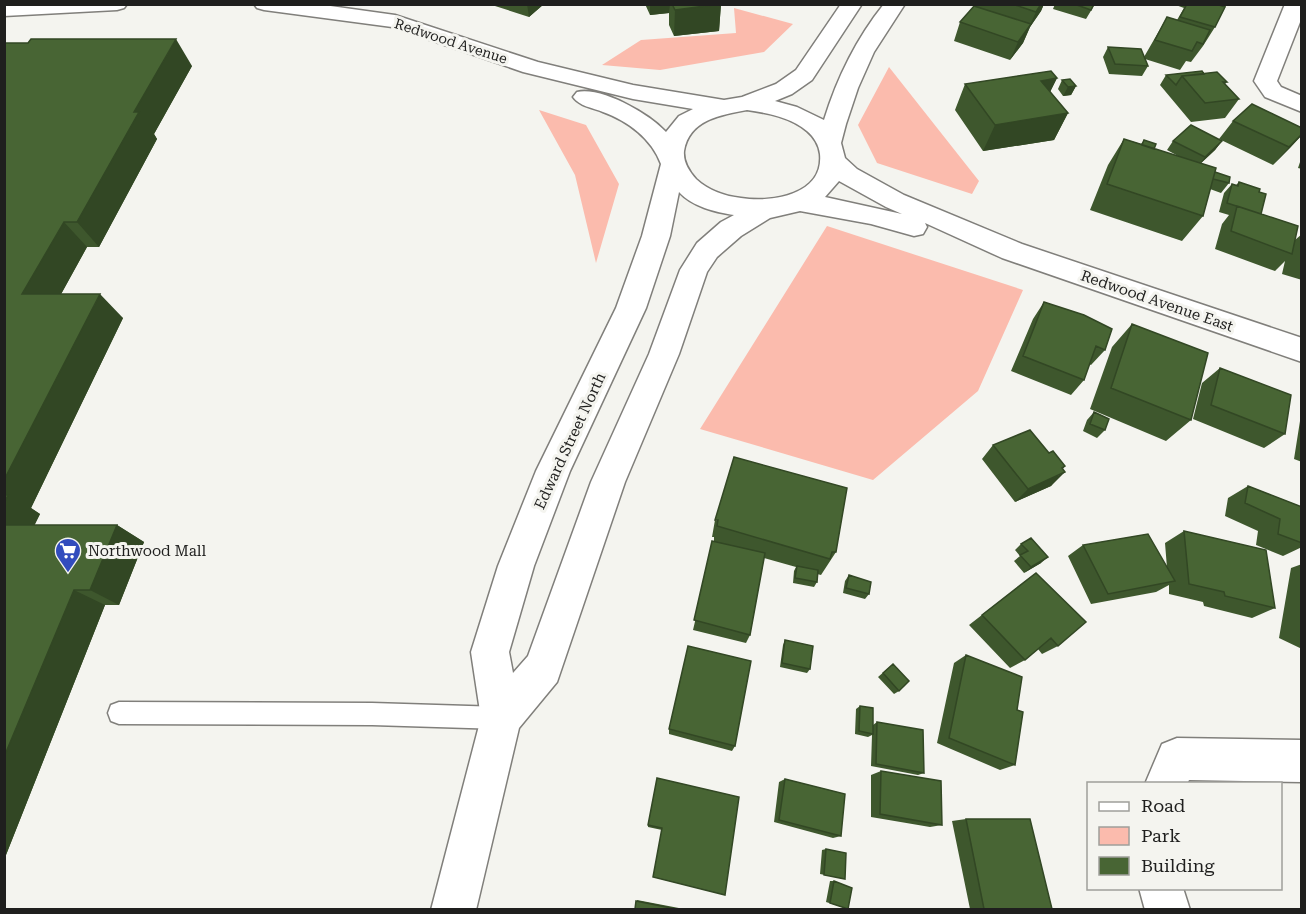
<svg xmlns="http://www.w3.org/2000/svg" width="1306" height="914" font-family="'Roboto Serif',serif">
  <rect width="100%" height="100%" fill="#f4f4ef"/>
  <path fill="#fbbbad" d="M734,8L793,24L764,52L660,70L602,65L641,40L736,33Z
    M889,67L979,181L972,194L877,163L858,125Z
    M539,110L586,125L619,184L596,263L575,175Z
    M827,226L1023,290L978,391L873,480L700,429Z"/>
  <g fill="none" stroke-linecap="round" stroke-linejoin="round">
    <defs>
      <path id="lane" d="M119,702L372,703L501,707L509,710L512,718L509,726L501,729L372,725L119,724L111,721L108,713L111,705Z"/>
      <path id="street" d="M1285,4H1302V17L1277,81L1281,87L1302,96V112L1265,97L1254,81Z
        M1177,738L1302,740V782L1189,780L1187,784H1145L1162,744Z
        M1139,888H1183L1190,910H1145Z"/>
      <path id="secondary" d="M4,4H127L124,8L117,10L4,16Z
        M254,4H316L395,15L538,62L633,85L724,100L742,97L776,84L796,70L841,4H862L812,80L792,94L775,101L797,107L824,120C837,78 856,39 884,4H905L874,52L858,88L846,124L841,143L845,158L857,169L904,195L1022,244L1302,338V362L1002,258L925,223L927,227L923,234L914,236L871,224L800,211L770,218L741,236L717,257L707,272L679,354L625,482L557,682L519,728L476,910H431L481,718L471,652L498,566L536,471L616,308L642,236L661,164C652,139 628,121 603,112C593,108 579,106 573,97L577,92C601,86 650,114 666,132L679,116L693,109L633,99L523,72L392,27L264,10L257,8ZM747,110C768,113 790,117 807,131C814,137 819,145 820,154C824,195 772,203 741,198C725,196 709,191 696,179C689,171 683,162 684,151C689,120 720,115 747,110ZM839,181L886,207L902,214L825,197ZM679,192C693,207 715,212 734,215L721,222L697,243L680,270L649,354L591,482L528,656L513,673L509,652L534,566L570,471L646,308L670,236Z"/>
    </defs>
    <use href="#lane" stroke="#807f7b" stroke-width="3"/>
    <use href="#street" stroke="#807f7b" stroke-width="3"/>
    <use href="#secondary" stroke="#807f7b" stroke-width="3"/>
    <use href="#lane" fill="#fff" fill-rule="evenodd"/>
    <use href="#street" fill="#fff" fill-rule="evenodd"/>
    <use href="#secondary" fill="#fff" fill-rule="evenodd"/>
  </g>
  <path fill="#3e572d" d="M495,4H544L529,17L495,6Z
    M645,4H721L719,31L674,36L669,25V13L650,15Z
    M976,4H1044L1041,11L1030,27L1023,43L1010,60L954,41L960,22Z
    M1055,4H1095L1086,19L1053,9Z
    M1173,4H1227L1215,27L1203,46L1191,62L1186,61L1180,70L1145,59L1148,66L1142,76L1109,74L1103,57L1108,47L1144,57L1167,17L1177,20L1184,8Z
    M4,43L192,66L154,134L157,139L99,247H87L61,294L123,318L31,508L40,514L34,525H117L144,542L119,605H105L4,860Z
    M1204,74L1227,82L1225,84L1239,99L1225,118L1191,122L1160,85L1166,75Z
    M1057,78L1050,92L1068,113L1054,140L983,151L955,110L965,84Z
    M1062,80L1076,86L1071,95L1063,96L1058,89Z
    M1233,121L1302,135L1273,165L1219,139Z
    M1124,139L1141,144L1144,140L1154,149L1180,157L1167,150L1173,141H1222L1215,150L1201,163L1215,172L1229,183L1221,193L1210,189L1203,216L1182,241L1090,210L1108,165Z
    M1302,156V169L1298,168Z
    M1239,182L1259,192L1261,214L1295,240L1302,234V280L1282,274L1285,261L1275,271L1215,249L1222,224L1229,215L1219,212L1224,193L1232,184L1236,185Z
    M1044,302L1105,350L1091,365L1089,364L1084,380L1071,395L1011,371L1033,319Z
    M1132,324L1191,420L1166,441L1090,409L1112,347Z
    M1220,368L1285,434L1264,448L1193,419L1202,383Z
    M1094,412L1105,430L1097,438L1083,431L1087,420Z
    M1302,420V462L1294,459L1300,421Z
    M993,445L1049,453L1065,466L1051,486L1015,502L982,459Z
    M1248,486L1302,507V547L1283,556L1256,545L1258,531L1225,516L1228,498Z
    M715,520L836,552L821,575L817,574V582L814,587L793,583L794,571L796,567L764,558L750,635L746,643L693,630L714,541V537H712Z
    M1184,531L1275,608L1252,618L1204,606L1203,602L1169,594V585L1156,592L1091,604L1068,556L1083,545L1167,568L1165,543Z
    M1021,544L1041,563L1024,573L1014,561L1020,556L1015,550Z
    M1302,564V649L1279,638L1291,568Z
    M1036,573L1058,646L1042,654L1038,649L1025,660L1010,668L969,625Z
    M849,575L869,594L865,599L843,593L845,581Z
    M785,640L810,669L807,673L780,667L783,645Z
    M966,655L1017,710L1015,765L1000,770L937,743L954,663Z
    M893,664L899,691L894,694L878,677Z
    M860,706L873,725L877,722L924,773L918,775L871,766L872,735L868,737L855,734L856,709Z
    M669,729L735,746L732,751L669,734Z
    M881,771L942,825L930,827L871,817V775Z
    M785,779L841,836L833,838L774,822L779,782Z
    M739,797L662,830L648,827V825Z
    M966,819L1052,909H970L952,821Z
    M826,849L845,879L820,874L822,850Z
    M830,881H834L848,909L826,902Z
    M637,900L684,909H635Z"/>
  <path fill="#324724" d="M527,4H544L529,17Z
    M650,4H670L669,13L650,15Z
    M721,4L719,31L674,36L675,10Z
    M1041,4H1044L1041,11L1030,27L1023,43L1010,60L1018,42L1029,27L1036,12Z
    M176,39L192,66L154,134L157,139L99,247L77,222L134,112Z
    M1057,78L1044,104L1041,81Z
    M1076,86L1071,95L1063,96L1068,87Z
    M1068,113L1054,140L983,151L995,125Z
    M1302,135L1290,148L1273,165L1289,147Z
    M1222,141L1215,150L1198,166L1205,157Z
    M64,222L87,247L48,318L22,294Z
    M100,294L123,318L31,508L40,514L26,543L4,531V480Z
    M1065,466L1053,478L1065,472L1051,486L1015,502L1028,489Z
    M117,525L144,542L119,605L90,590Z
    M1048,557L1041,563L1024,573L1031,567Z
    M74,590L105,605L4,860V757Z"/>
  <path fill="#486534" stroke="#324724" stroke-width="1.5" d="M672,4H720L675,10Z
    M1012,4H1041L1036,12Z
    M1074,4H1094L1091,10Z
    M1187,4H1216L1225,7L1215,27L1180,17Z
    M974,6L1031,24L1018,42L960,22Z
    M1167,17L1210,30L1203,44L1197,42L1192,51L1155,40Z
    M31,39H176L134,112H139L77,222H64L22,294H100L4,480V43H28Z
    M1108,47L1141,49L1148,66L1115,64Z
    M1051,71L1057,78L1041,81L1068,113L995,125L965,84Z
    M1202,71L1204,74L1182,76L1176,85L1166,75Z
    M1217,72L1227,82H1223L1239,99L1205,103L1182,76Z
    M1070,79L1076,86L1068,87L1062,80Z
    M1252,104L1302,128V134L1289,147L1233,121Z
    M1191,125L1222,141L1205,157L1173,141Z
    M1124,139L1216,168L1203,216L1107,184Z
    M1144,140L1156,144L1154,149L1142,145Z
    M1215,172L1230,177L1229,183L1213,179Z
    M1239,182L1260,189L1259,192L1266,194L1261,214L1227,203L1232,184L1238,186Z
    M1237,206L1298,226L1292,254L1231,231Z
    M1044,302L1084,315L1112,329L1105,350L1096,346L1084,380L1023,356Z
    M1132,324L1208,353L1191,420L1111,388Z
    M1220,368L1291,395L1285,434L1211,405Z
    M1094,412L1109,419L1105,430L1090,424Z
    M1030,430L1049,453L1053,451L1065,466L1062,468L1065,472L1028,489L993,445Z
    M734,457L847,488L836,552H832L830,559L717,526L718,520H715Z
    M1248,486L1302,507V543L1278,534L1280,519L1245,503Z
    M4,495H8L4,503Z
    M4,525H117L90,590H74L4,757Z
    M1184,531L1266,550L1275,608L1225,596L1224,592L1189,584Z
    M1148,534L1175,581L1108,594L1083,545Z
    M1031,538L1048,557L1031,567L1020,555L1028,551L1021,544Z
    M712,541L765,553L750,635L694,620Z
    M797,566L818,570L817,582L795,578Z
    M1036,573L1086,622L1058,646L1051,638L1025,660L982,615Z
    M849,575L871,582L869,594L846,588Z
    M785,640L813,646L810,669L782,663Z
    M688,646L751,661L735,746L669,729Z
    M966,655L1022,677L1017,710L1023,712L1015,765L949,738Z
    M893,664L909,681L899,691L883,673Z
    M860,706L873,708V734L859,731Z
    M877,722L923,730L924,773L876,764Z
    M881,771L941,781L942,825L880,814Z
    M657,778L739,797L725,895L653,877L662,828L648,825Z
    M785,779L845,794L841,836L779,820Z
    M966,819H1030L1052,909H984Z
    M826,849L846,853L845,879L824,875Z
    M834,881L852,888L848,909L830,903Z
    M636,901L676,909H635Z"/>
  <defs>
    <symbol id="supermarket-pin" viewBox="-11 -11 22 30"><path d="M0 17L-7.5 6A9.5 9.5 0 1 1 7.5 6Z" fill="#324cbd" stroke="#f4f4ef"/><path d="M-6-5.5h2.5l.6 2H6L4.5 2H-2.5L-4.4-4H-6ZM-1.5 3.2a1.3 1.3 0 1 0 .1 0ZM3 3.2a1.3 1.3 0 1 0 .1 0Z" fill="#fff"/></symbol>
  </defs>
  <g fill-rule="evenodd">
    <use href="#supermarket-pin" x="53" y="536" width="30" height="40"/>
  </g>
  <g text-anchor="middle" stroke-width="6" stroke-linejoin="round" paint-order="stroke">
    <g font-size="14" fill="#1f1f1e" stroke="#f4f4ef">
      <text transform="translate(451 41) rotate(18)" y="5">Redwood Avenue</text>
    </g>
    <g font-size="15" fill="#1f1f1e" stroke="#f4f4ef">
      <text transform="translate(1157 301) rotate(19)" y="5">Redwood Avenue East</text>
      <text transform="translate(570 441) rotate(-65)" y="5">Edward Street North</text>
    </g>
    <g font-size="15" fill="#1f1f1e" stroke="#f4f4ef" text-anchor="start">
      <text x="88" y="556">Northwood Mall</text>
    </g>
  </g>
  <rect width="1306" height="914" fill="none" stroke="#1f1f1e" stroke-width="12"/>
  <rect x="1087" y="782" width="195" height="108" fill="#f4f4ef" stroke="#9f9f9b" stroke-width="1.5"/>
  <rect x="1099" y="802" width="30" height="9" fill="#ffffff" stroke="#9f9f9b" stroke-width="1.5"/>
  <text x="1141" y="812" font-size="18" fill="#1f1f1e">Road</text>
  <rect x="1099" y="827" width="30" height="18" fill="#fbbbad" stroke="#9f9f9b" stroke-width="1.5"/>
  <text x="1141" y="842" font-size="18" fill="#1f1f1e">Park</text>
  <rect x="1099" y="857" width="30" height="18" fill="#486534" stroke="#9f9f9b" stroke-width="1.5"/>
  <text x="1141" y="872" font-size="18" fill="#1f1f1e">Building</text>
</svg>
